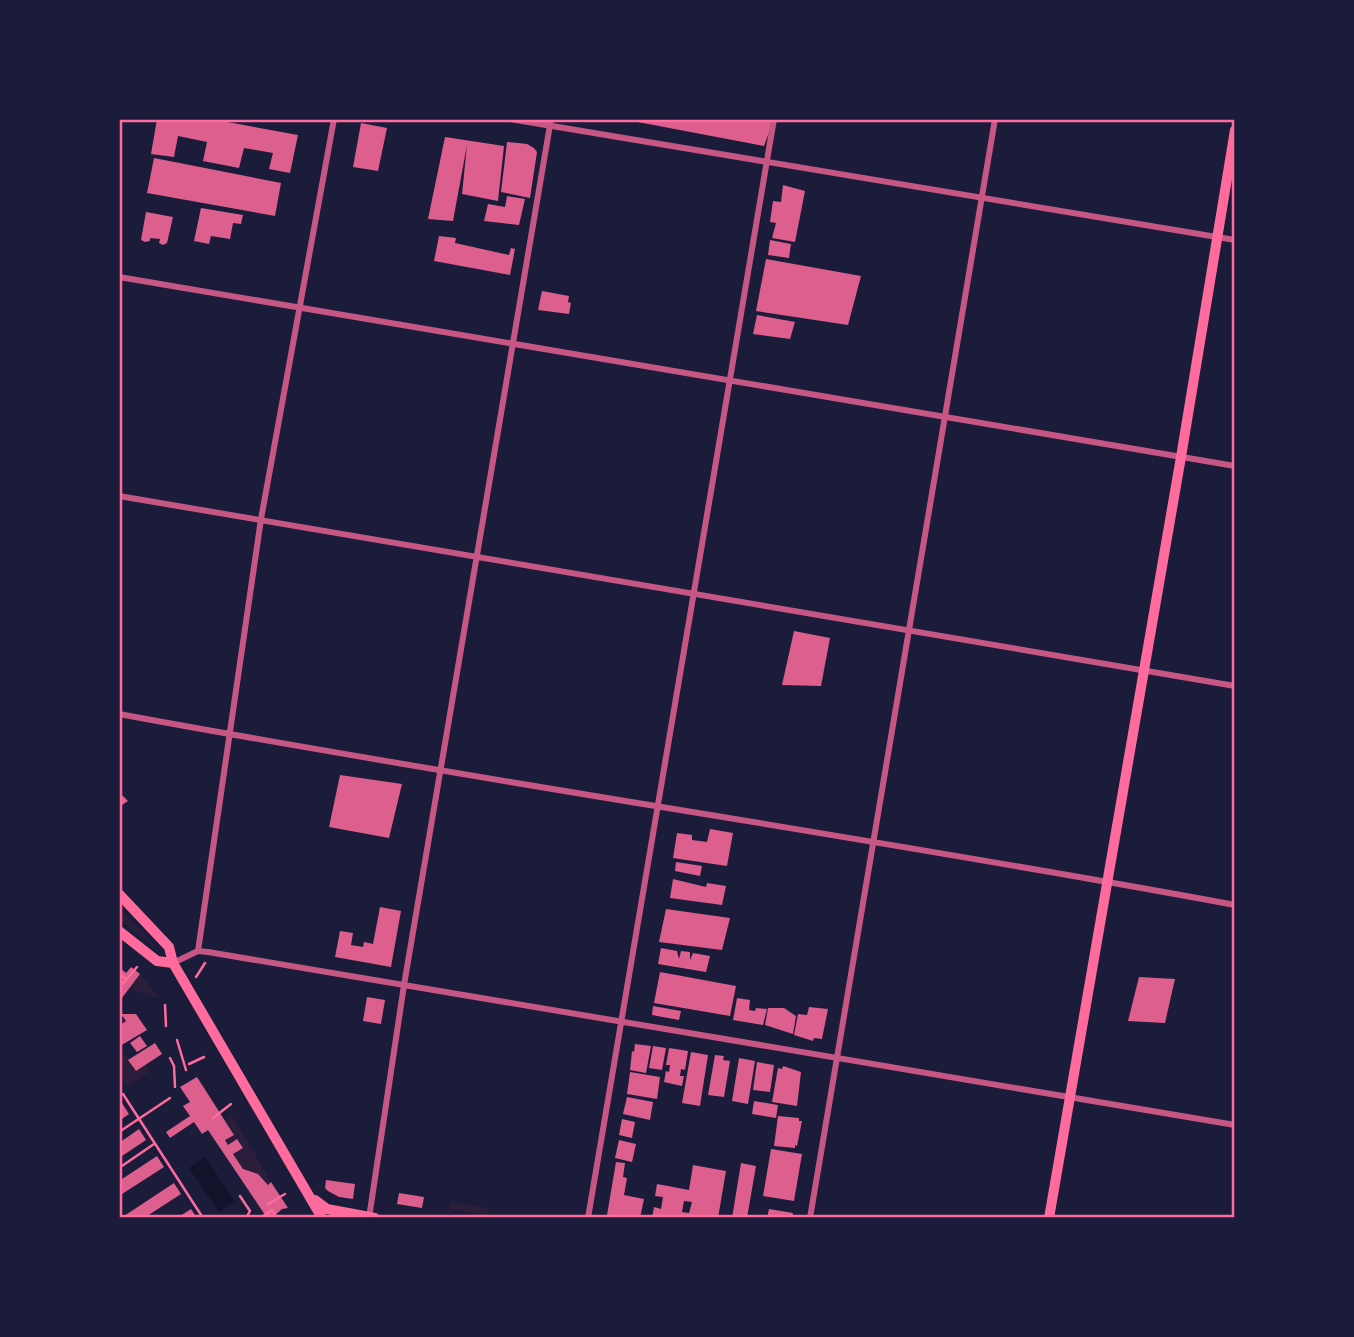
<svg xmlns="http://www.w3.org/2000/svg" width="1354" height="1337" font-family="'Libre Baskerville',serif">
  <rect width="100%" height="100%" fill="#1b1b3a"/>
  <path fill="#2a1e3b" d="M119,908L163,954L119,919Z
    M140,974L160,999L128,989Z
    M119,1045L135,1071L145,1065L149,1072L128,1086L119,1075Z
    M232,1115L271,1182L268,1185L258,1174L243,1169L233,1154L243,1148L238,1139L228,1145L225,1140L234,1134L225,1120Z
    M451,1202L489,1208L488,1218H474L472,1212L455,1210L448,1214Z"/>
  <path fill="#12122b" d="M205,1157L235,1201L219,1212L189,1168Z"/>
  <path fill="#dd5f8e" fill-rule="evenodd" d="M157,119H211L298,135L290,173L269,169L273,153L244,148L239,168L203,161L207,142L178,136L174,157L151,154Z
    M622,119H774L764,146Z
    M361,123L387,128L378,171L353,167Z
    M445,137L504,146L498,201L462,194L467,145L453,221L428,219Z
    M507,142L527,144L534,148L537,152L530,198L501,192Z
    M154,158L281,183L275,216L147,193Z
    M783,185L805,191L795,242L772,238L776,223L770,222L773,201L781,202Z
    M507,196L525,199L519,225L484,221L488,204L505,207Z
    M201,208L243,215L241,224L233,223L230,239L211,236L209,244L194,241Z
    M146,212L173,217L167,243L163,245L159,243L160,239L150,238V241L145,242L141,240Z
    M439,236L456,238L455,243L509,255L511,248L515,249L510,275L434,261Z
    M770,240L791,244L789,258L768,255Z
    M766,259L861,276L848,325L756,311Z
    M542,291L569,296L568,302L571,303L569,314L538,310Z
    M757,315L795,322L790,339L753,334Z
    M794,631L830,638L821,686L782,685Z
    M340,775L402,784L389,838L329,827Z
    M119,792L128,801L119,807Z
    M710,829L733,833L727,866L673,858L677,833L692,835V840L707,842Z
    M676,862L702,866L700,876L675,871Z
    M673,879L706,887L707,883L726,886L722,905L670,898Z
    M380,907L401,911L391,967L335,957L340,931L353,933L351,945L363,947L364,942L373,944Z
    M666,909L730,918L722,950L659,942Z
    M661,948L677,951L679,959L681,951L690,952V960L693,953L710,956L706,972L658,964Z
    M119,967L126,973L131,967L140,974L119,1002Z
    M660,972L736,986L730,1016L654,1003Z
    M1139,977L1175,979L1165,1023L1128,1021Z
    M367,997L385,1000L381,1024L363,1021Z
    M737,998L750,1000L749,1010L755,1011L756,1008L767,1009L763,1025L733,1020Z
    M653,1006L681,1011L679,1020L652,1015Z
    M809,1007L828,1009L822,1039L814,1038L813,1041L794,1035L798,1014L807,1015Z
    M768,1008H784L796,1016L793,1034L765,1025Z
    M121,1014H136L147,1030L120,1046L119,1026L126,1021Z
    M140,1036L147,1046L137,1052L130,1043Z
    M155,1043L162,1054L136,1071L128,1060Z
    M635,1044L651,1046L646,1073L630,1070L632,1051L634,1052Z
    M653,1046L666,1048L662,1070L649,1068Z
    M669,1048L688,1051L685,1070L681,1069L680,1076H684L682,1086L664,1082L666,1071L669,1072L670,1065H666Z
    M691,1052L708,1055L700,1106L682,1103Z
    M715,1055L724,1056L723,1060L730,1061L724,1097L708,1095Z
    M739,1058L755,1061L748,1104L732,1101Z
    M757,1062L774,1065L770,1092L753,1090Z
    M783,1066L801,1072L797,1106L772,1102L778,1068L782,1069Z
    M630,1072L660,1077L657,1099L627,1094Z
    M197,1077L234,1135L225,1140L228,1145L237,1139L243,1148L233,1154L243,1169L258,1174L268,1185L271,1182L288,1208L282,1209L272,1218H267L208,1130L202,1134L194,1122L170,1138L166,1132L190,1116L183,1106L190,1102L180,1087Z
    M627,1097L653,1102L650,1120L623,1114Z
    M754,1101L778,1105L776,1118L752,1114Z
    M122,1103L129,1114L119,1121V1105Z
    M778,1116L799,1118V1121H802L797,1146L795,1145V1148L774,1146Z
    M622,1119L635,1122L632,1138L619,1135Z
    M139,1129L146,1140L119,1158V1143Z
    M619,1140L636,1144L632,1162L615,1158Z
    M771,1149L802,1154L794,1201L763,1196Z
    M157,1156L164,1167L119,1196V1181Z
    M616,1162L625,1163L623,1177L627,1178L624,1195L644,1199L640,1218L607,1215Z
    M741,1163L756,1166L747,1218H732Z
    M693,1165L726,1171L718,1218H652L654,1207L661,1209L663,1197L655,1196L657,1184L689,1190ZM684,1201L692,1202L689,1213L682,1212Z
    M326,1180L355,1184L353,1199L339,1197L328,1191L325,1188Z
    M174,1183L181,1194L144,1218H121Z
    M399,1193L424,1197L422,1208L397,1204Z
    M191,1209L197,1218H177Z
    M769,1209L793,1213L792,1218H767Z"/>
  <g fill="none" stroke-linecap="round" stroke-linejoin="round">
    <path stroke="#ff6b9d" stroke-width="2.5" d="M119,974L126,979
      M196,977L205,963
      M119,988L137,967
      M165,1005L166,1026
      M177,1040L186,1070
      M170,1058L174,1066L175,1087
      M189,1064L204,1057
      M123,1094L203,1218
      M213,1118L231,1104
      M119,1132L170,1098
      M119,1168L154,1144
      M240,1196L250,1211L246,1218
      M268,1204L285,1194
      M260,1218L272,1210L277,1218"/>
    <path stroke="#c65784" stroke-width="6" d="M510,119L1235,240
      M119,277L1235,466
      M119,496L1235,686
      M119,714C490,783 864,836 1235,905
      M198,951L261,519L334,119
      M173,963L198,951L208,952L1235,1125
      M369,1218L404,985L551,119
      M588,1218L774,119
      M810,1218L995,119"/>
    <path stroke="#ff6b9d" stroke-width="10" d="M119,894L169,947L173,963L322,1218
      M119,931L157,961L173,963
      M315,1200L327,1209L375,1218
      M1049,1218L1181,457L1235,130"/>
  </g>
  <rect width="1354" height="1337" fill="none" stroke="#1b1b3a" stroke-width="242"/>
  <rect x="121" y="121" width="1112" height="1095" fill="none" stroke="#ff6b9d" stroke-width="2.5"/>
</svg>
